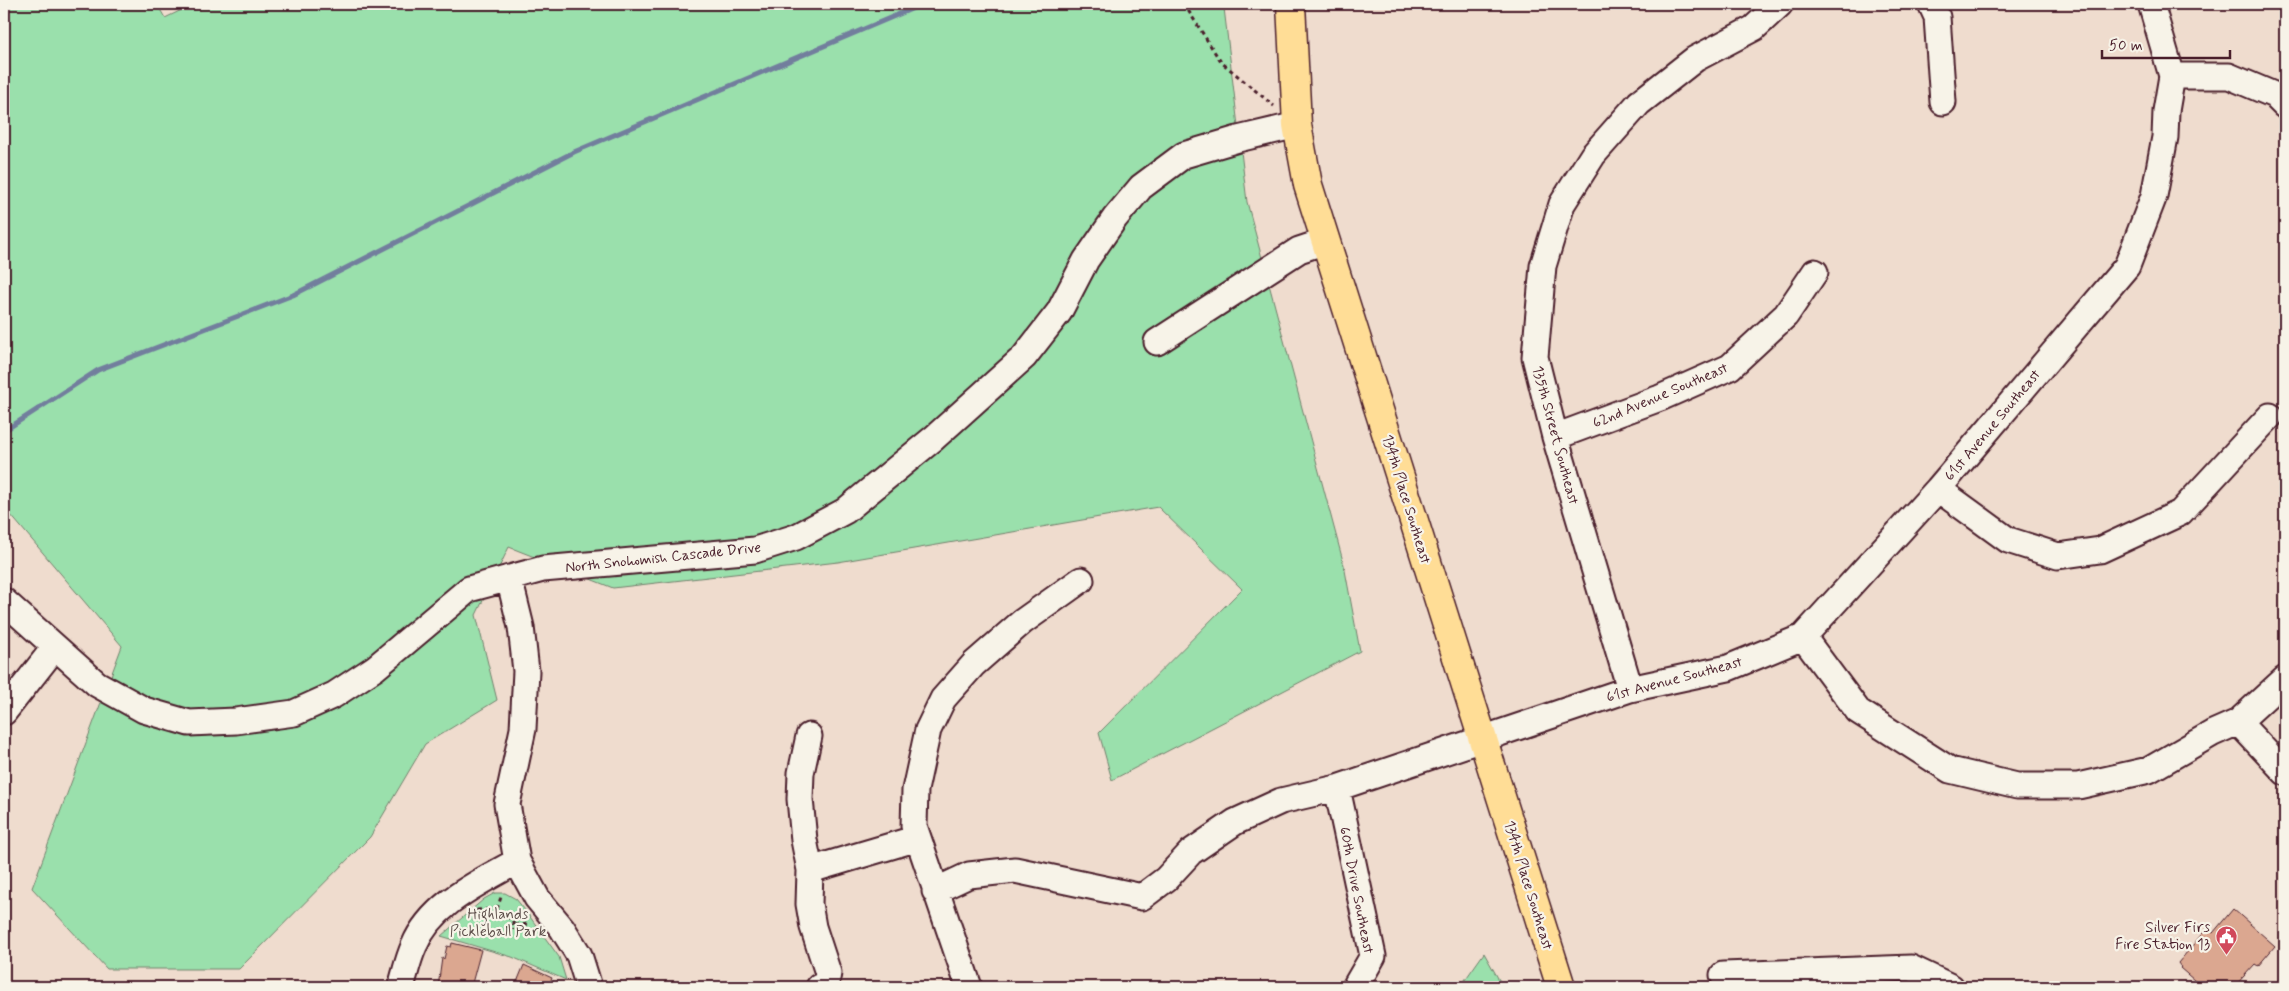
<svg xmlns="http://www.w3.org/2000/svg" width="2289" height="991" font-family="Mynerve,sans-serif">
  <rect width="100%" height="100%" fill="#efdcce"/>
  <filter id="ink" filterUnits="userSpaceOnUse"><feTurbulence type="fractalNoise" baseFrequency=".02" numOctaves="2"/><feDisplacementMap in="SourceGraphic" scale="10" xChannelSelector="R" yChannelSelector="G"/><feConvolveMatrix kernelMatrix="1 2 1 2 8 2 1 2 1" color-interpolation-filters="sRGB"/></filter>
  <g filter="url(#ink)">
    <path fill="#9ae0ac" stroke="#72806c" d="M4,4H157L165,18L194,4H1199L1224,8L1247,202L1344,565L1360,651L1112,780L1099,733L1242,589L1158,507L838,562L613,588L509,547L476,615L497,700L425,744L370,837L239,969H107L32,888L122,646L4,507Z
      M495,893H505L516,899L525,910L559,957L566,980L512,957L441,936L484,899Z
      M1484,953L1503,987H1460Z"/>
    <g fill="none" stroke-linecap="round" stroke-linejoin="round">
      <path stroke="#727e9d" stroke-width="5" d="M4,431L98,370L293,295L574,152L923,4"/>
    </g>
    <path fill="#dba790" stroke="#4a1f2b" d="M2233,909L2275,946L2258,966L2255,964L2234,987H2202L2180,968L2181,967L2178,963L2207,928L2213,933Z
      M452,943L481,950L471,987H438L442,958L444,959L447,946L451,947Z
      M524,965L552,978L548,987H515Z"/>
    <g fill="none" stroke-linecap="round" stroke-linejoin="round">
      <defs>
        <path id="minor" d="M1931,4L1937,17L1943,102
          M2151,4L2172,76H2229L2274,95L2285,106
          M1157,342L1299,250L1326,241
          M1555,437L1660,398L1730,367L1786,315L1815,272
          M1938,489L2008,540L2058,556L2100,550L2180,513L2270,416
          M509,578L521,627L526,671L523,729L507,804L517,861L537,898L562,928L579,955L589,987
          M4,601L97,684L144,710L189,723L236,721L294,713L334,695L375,668L469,589L543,569L755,550L796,537L845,511L934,438L1024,357L1059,312L1086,260L1115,218L1141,187L1184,155L1238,139L1297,125
          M1803,637L1858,711L1950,770L2017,786H2078L2149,770L2213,733L2238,722L2285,679
          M1630,689L1555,437L1535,357L1543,266L1562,204L1593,155L1639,103L1695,59L1754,28L1780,4
          M4,712L55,647
          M2238,722L2285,772
          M809,736L801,773L800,799L804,840L810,870L809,904L813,927L828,973C827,980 826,985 819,987
          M1337,788L1373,956L1355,987
          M810,870L918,838
          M935,891L969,875L1015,870L1142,897L1166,879L1191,852L1235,822L1281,801L1337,788L1630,689L1728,668L1803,637L1938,489L2127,266L2154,196L2165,137L2166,111L2172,76
          M1723,975L1911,968L1951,987
          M401,987C405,974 408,959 414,946C432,903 479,883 517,861
          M969,987L914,826L915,790L928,730L943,699L974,664L1022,622L1081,580"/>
        <path id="major" d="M1291,4L1297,125L1308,185L1561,987"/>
      </defs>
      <use href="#minor" stroke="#4a1f2b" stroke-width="29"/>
      <use href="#major" stroke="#4a1f2b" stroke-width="31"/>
      <path stroke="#4a1f2b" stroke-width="3" stroke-dasharray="4 4" stroke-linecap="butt" d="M1184,4L1221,62L1274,106
        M497,909L502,894
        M477,910L497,909L513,921V930
        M474,921L476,909
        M515,925L531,924"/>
      <use href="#minor" stroke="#f7f3e8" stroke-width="25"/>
      <use href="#major" stroke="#ffdd96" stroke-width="28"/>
    </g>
  </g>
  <defs>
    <symbol id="civic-pin" viewBox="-11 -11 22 30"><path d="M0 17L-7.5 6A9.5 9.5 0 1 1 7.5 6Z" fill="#d1495b" stroke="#f7f3e8"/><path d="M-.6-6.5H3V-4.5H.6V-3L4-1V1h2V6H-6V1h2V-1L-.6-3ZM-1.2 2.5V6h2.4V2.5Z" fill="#fff"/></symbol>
  </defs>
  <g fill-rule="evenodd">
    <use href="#civic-pin" x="2214" y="924" width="25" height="34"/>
  </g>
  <g text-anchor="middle" stroke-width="4.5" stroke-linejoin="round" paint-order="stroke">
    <g font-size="15" fill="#4a1f2b" stroke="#f7f3e8">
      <text transform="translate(1660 395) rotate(-23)" y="5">62nd Avenue Southeast</text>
      <text transform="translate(1992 425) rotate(-50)" y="5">61st Avenue Southeast</text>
      <text transform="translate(1556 435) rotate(75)" y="5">135th Street Southeast</text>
      <text transform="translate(1407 499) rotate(73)" y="5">134th Place Southeast</text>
      <text transform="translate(663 557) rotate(-6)" y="5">North Snohomish Cascade Drive</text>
      <text transform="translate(1674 679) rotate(-15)" y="5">61st Avenue Southeast</text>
      <text transform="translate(1529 885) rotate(73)" y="5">134th Place Southeast</text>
      <text transform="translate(1357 890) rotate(79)" y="5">60th Drive Southeast</text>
    </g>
    <g font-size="15" fill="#5e4f4b" stroke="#f7f3e8">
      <text x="498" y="919">Highlands<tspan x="498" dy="17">Pickleball Park</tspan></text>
    </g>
    <g font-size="15" fill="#4a1f2b" stroke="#f7f3e8" text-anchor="end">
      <text x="2210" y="932">Silver Firs<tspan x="2210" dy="17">Fire Station 13</tspan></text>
    </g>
  </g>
  <rect width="2289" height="991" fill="none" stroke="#f7f3e8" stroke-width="20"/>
  <rect x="10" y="10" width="2269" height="971" fill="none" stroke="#4a1f2b" stroke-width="2" filter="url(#ink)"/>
  <path d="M2102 50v8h128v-8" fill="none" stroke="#4a1f2b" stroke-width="2.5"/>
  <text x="2109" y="50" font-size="15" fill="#4a1f2b" stroke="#f7f3e8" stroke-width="4" paint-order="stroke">50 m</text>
</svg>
